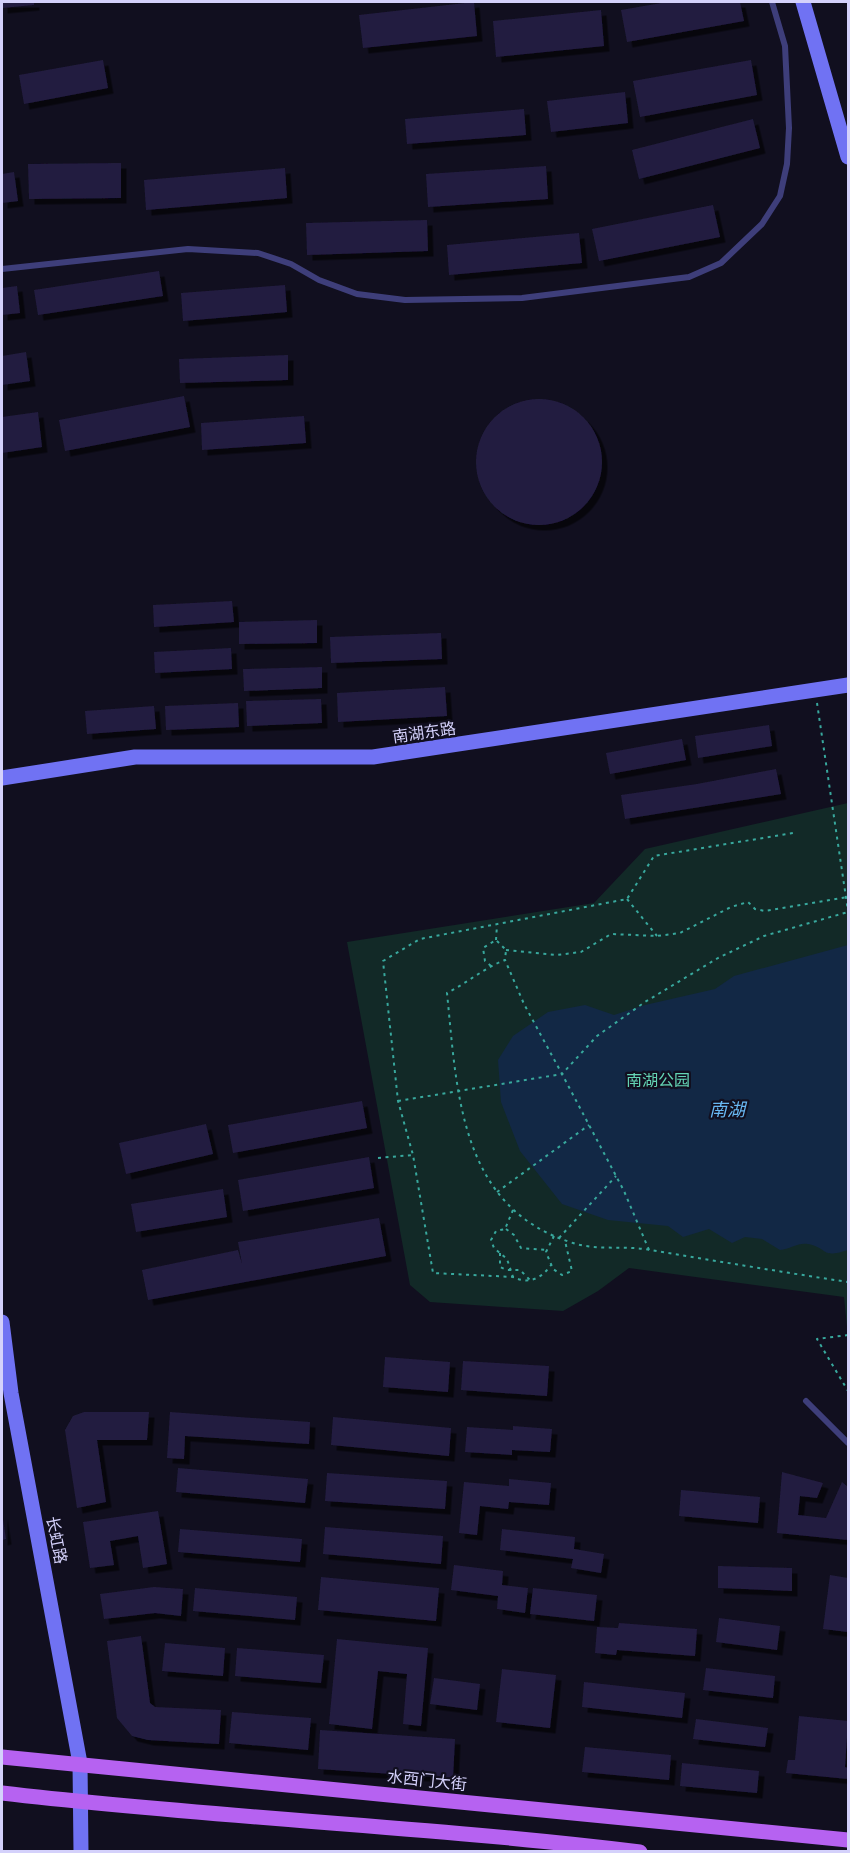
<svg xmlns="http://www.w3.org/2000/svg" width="850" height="1853" viewBox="0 0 850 1853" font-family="Commissioner,'Noto Sans SC',sans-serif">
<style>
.green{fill:#122927}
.water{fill:#122845}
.building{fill:#221c3f;filter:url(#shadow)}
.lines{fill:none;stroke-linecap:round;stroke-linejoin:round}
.path{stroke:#38a89d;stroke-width:2;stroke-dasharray:3 4.5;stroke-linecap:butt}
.lane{stroke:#3e3e7a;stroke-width:6}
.secondary{stroke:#7072f3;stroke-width:15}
.primary{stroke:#b662f1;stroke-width:15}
.labels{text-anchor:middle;stroke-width:4.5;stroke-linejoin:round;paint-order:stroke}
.street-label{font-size:16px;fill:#d4d1fb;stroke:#110f1f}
.park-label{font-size:16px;fill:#64d4b4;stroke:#110f1f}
.water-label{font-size:18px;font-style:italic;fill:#68b7f2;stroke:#110f1f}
</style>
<defs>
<filter id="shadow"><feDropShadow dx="5.5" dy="5.5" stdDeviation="0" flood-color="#0009"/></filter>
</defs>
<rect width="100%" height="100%" fill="#110f1f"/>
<path class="green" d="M848,803V1337L844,1297L629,1268L598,1291L563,1311L430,1302L410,1285L347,942L594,903L645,849Z"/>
<path class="water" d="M848,945V1250C820,1259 829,1248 808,1244C799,1242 790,1249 780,1250L762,1239L745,1237L732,1243L709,1229L683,1237L668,1226L608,1220L562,1204L520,1151L501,1102L498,1060L513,1036L548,1012L585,1005L614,1015L645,1005L715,989L734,976Z"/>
<g class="building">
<path d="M2,2H34V5L2,8Z"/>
<path d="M474,2L477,36L363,48L359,15Z"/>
<path d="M667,2H740L744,21L627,42L621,10Z"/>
<path d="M601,10L604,46L496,57L493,21Z"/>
<path d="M103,60L108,88L24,104L19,75Z"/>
<path d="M751,60L757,95L640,117L633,81Z"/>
<path d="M625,92L628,123L551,132L547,101Z"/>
<path d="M524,109L526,135L407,144L405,119Z"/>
<path d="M753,119L760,148L639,179L632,150Z"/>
<path d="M121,163V198L29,199L28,164Z"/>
<path d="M546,166L548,199L428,207L426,174Z"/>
<path d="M285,168L287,198L146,210L144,180Z"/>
<path d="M14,172L18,201L2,203V174Z"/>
<path d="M713,205L720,237L599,261L592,229Z"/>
<path d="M427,220L428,251L307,255L306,223Z"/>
<path d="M579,233L582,263L449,275L447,245Z"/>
<path d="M159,271L163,296L38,315L34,290Z"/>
<path d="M285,285L287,312L183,321L181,293Z"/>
<path d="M17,286L20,313L2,315V288Z"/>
<path d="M26,352L30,381L2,385V356Z"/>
<path d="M288,355V380L180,383L179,359Z"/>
<path d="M184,396L190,427L65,451L59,420Z"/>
<circle cx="539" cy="462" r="63"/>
<path d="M38,412L42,447L2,453V417Z"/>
<path d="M304,416L306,443L202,450L201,423Z"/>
<path d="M232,601L234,622L154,627L153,605Z"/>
<path d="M317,620V643L239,644V622Z"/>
<path d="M441,633L442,659L331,663L330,637Z"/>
<path d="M231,648L232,669L155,673L154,652Z"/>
<path d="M322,667V688L244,691L243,669Z"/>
<path d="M445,687L447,716L338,722L337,693Z"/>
<path d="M321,699L322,723L247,726L246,701Z"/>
<path d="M238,703L239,727L166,730L165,706Z"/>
<path d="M154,706L156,729L87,734L85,711Z"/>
<path d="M769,725L772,746L698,758L695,736Z"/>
<path d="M682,739L686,760L610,774L606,753Z"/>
<path d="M776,769L781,794L625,819L621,795L697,784Z"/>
<path d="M362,1101L367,1128L233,1153L228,1125Z"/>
<path d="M206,1124L213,1154L126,1174L119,1143Z"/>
<path d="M369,1157L374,1188L243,1211L238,1180Z"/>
<path d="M223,1189L227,1217L136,1232L131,1204Z"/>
<path d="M379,1218L386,1256L148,1300L142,1270L238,1250L242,1264L238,1242Z"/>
<path d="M385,1357L450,1362L448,1392L383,1387Z"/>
<path d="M463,1361L549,1366L547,1396L461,1390Z"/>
<path d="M84,1412H149L147,1440H97L106,1502L77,1508L65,1430L73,1416Z"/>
<path d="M170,1412L310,1422L309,1444L185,1436L184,1459L167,1458Z"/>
<path d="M333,1417L451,1428L449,1456L331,1445Z"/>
<path d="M513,1426L552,1429L550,1452L512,1450V1455L465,1452L467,1427L513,1430Z"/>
<path d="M178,1468L308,1479L305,1503L176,1492Z"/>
<path d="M782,1472L823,1483L817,1498L800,1496L798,1515L826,1518L842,1482L848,1487V1540L777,1533Z"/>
<path d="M327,1473L447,1481L445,1509L325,1501Z"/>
<path d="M509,1479L551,1483L549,1505L509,1502L508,1509L480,1506L477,1535L459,1533L464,1482L509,1486Z"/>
<path d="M681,1490L760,1497L758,1523L679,1516Z"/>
<path d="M158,1511L167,1564L143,1568L138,1536L110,1541L114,1565L90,1568L83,1522Z"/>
<path d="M2,1513L6,1539L2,1540Z"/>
<path d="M325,1527L443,1536L441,1564L323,1554Z"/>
<path d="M180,1529L302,1539L300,1562L178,1552Z"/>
<path d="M502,1529L575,1537L574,1549L604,1554L601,1573L571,1568L573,1559L500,1550Z"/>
<path d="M454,1565L503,1571L502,1585L528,1588L525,1613L497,1609L498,1596L451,1590Z"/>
<path d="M718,1566L792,1568V1591L718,1588Z"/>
<path d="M830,1575L848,1578V1632L823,1629Z"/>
<path d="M321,1577L439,1588L436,1621L318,1610Z"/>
<path d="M154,1587L183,1589L181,1616L155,1613L104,1619L100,1594Z"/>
<path d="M195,1588L297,1597L295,1620L193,1611Z"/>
<path d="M533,1588L597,1595L594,1621L530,1614Z"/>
<path d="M719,1618L780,1626L777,1650L716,1642Z"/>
<path d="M619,1623L697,1629L695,1656L617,1650L616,1655L595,1653L597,1627L618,1628Z"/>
<path d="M141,1636L150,1703L155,1707L221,1710L219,1744L148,1740L132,1736L117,1718L107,1641Z"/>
<path d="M337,1639L428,1648L421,1726L403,1724L407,1674L378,1671L372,1729L329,1724Z"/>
<path d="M165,1643L225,1648L223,1676L162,1671Z"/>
<path d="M237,1648L324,1655L321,1683L235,1676Z"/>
<path d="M706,1668L775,1676L773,1698L703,1690Z"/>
<path d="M502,1669L556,1675L550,1728L496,1722Z"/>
<path d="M434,1678L480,1684L477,1710L430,1704Z"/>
<path d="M584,1682L685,1693L682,1718L582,1707Z"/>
<path d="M232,1712L311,1718L308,1750L229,1743Z"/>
<path d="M799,1716L848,1721L845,1767L848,1768V1779L786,1773L788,1760H795Z"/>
<path d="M696,1719L768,1728L765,1747L693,1739Z"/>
<path d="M320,1730L455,1739L453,1778L318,1769Z"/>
<path d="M585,1747L671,1755L669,1780L582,1772Z"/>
<path d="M682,1763L759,1771L757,1793L680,1786Z"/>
</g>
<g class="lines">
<g class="path">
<path d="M817,703L848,911"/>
<path d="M627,899L657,936"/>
<path d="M496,940L497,925"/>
<path d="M506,950L557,955L581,952L611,934L657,936L680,933L731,907L748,902L755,909L765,911L848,897"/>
<path d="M491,966L485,961L483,948L496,940L506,950L505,960"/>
<path d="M398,1101L562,1074L524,1004L505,960C484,968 467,983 447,993C457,1091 459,1208 573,1243C597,1251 625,1245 650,1250C716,1261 782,1272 848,1282"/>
<path d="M378,1158L413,1155"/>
<path d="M497,1192L589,1125"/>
<path d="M513,1210L505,1229L496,1231L491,1240L494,1248L507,1259L513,1277C529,1285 542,1278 551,1265"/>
<path d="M506,1229L514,1235L521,1248L546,1250"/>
<path d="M554,1236L546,1252L553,1269L562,1275L572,1271L565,1241"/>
<path d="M559,1238L616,1176"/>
<path d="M649,1250L624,1191L562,1074L597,1036L645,1002L718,958L764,936L848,912"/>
<path d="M500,1253V1267L507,1270H520L530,1280"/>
<path d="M514,1277L433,1273L413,1155L398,1101L383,961L420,939L627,899L654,856L793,833"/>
<path d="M848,1335L817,1339L848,1391"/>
</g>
<g class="lane">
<path d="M2,269L188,249L258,253L291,264L319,280L357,294L405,300L522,298L689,277L721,263L762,224L780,196L787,164L789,128L785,46L772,2"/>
<path d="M806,1401L848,1443"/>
</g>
<g class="secondary">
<path d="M803,2L848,157"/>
<path d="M2,778L135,757H373L848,685"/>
<path d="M2,1322L11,1393L80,1763L81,1852"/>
</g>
<g class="primary">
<path d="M2,1757L848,1840"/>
<path d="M2,1793C214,1818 428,1826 640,1852"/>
</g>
</g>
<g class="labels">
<g class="street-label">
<text transform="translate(424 732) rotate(-8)" y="6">南湖东路</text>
<text transform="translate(57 1540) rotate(79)" y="6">长虹路</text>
<text transform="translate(427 1780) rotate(6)" y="6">水西门大街</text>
</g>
<g class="park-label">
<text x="658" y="1086">南湖公园</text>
</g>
<g class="water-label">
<text x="727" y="1116">南湖</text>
</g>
</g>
<rect width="850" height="1853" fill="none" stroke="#d4d1fb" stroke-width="6"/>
</svg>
